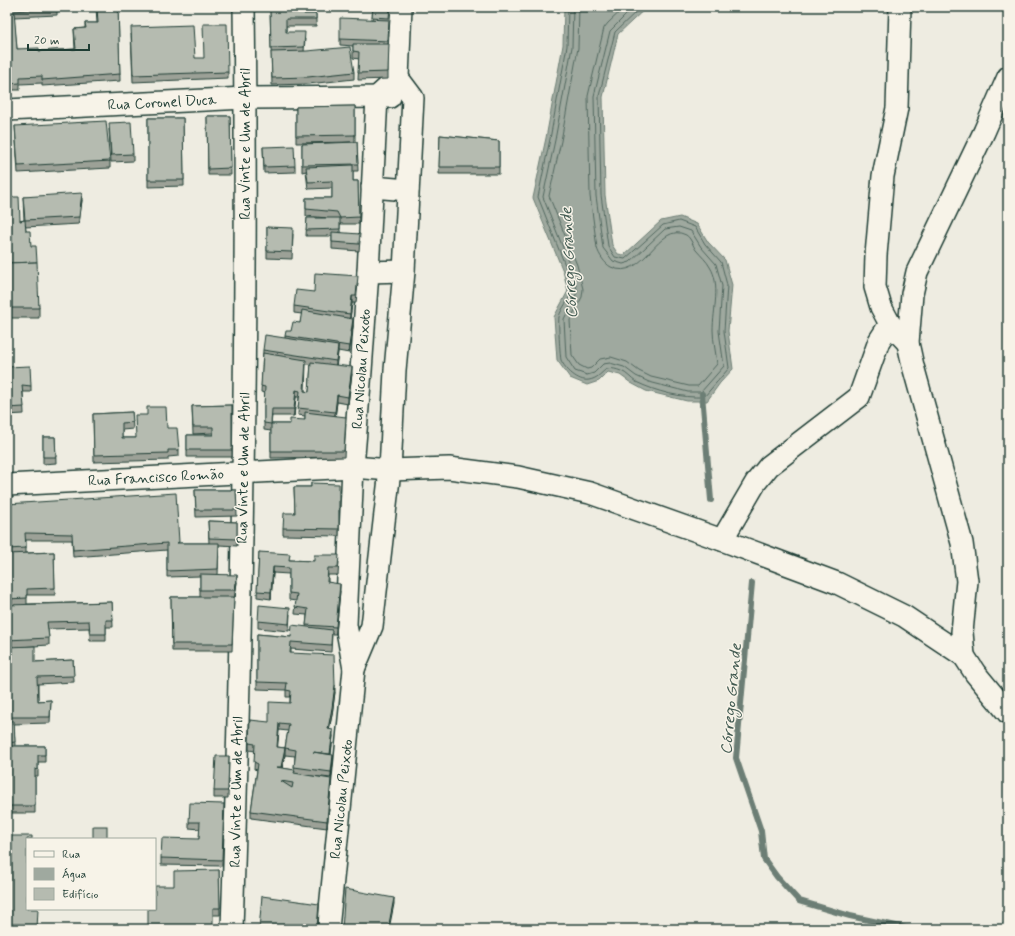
<svg xmlns="http://www.w3.org/2000/svg" width="1015" height="936" viewBox="0 0 1015 936" font-family="Mynerve,sans-serif">
<style>
.water{fill:#9fa99f;stroke:#6c7e74}
.lines{fill:none;stroke-linecap:round;stroke-linejoin:round}
.shore{stroke:#52685f;stroke-width:1}
.stream{stroke:#6c7e74;stroke-width:6}
.street-casing{stroke:#1f3d34;stroke-width:24}
.street{stroke:#f7f3e8;stroke-width:21}
.wall{fill:#9ca197;stroke:#1f3d34;fill-rule:evenodd}
.shaded-wall{fill:#7f837b;stroke:#1f3d34}
.building{fill:#b5bbb0;stroke:#1f3d34;fill-rule:evenodd}
.labels{text-anchor:middle;stroke-width:3;stroke-linejoin:round;paint-order:stroke}
.street-label{font-size:15px;fill:#1f3d34;stroke:#f7f3e8}
.water-label{font-size:16px;font-style:italic;fill:#3f584f;stroke:#f7f3e8}
</style>
<rect width="100%" height="100%" fill="#eeece1"/>
<filter id="ink" filterUnits="userSpaceOnUse"><feTurbulence type="fractalNoise" baseFrequency=".025" numOctaves="2"/><feDisplacementMap in="SourceGraphic" scale="8" xChannelSelector="R" yChannelSelector="G"/><feConvolveMatrix kernelMatrix="1 2 1 2 8 2 1 2 1" color-interpolation-filters="sRGB"/></filter>
<g filter="url(#ink)">
<path class="water" d="M564,7H647L618,34L603,97L605,195L612,245L618,254L624,255L661,221L680,217L697,224L708,242L725,260L732,285L728,331L733,369L720,383L707,401H687L646,391L631,383L620,375L608,372L599,381L587,385L570,378L557,360L554,317L568,291L563,271L533,198L546,138L563,45Z"/>
<g class="lines">
<g class="shore">
<path d="M568,7L567,46L550,139L538,197L567,270L572,290C570,300 561,308 559,317C558,321 560,356 561,360C565,369 578,382 589,380C605,377 601,363 621,371C627,373 631,379 636,382C657,392 681,398 704,397L729,368L724,331L727,285L721,262L705,244L695,227L679,221L663,225L625,259L615,257L608,246L601,195L599,96L615,32L641,7"/>
<path d="M573,7L572,47L555,140L543,197L571,268L577,289L576,295L564,319L566,357L575,371L587,375L594,373L603,364L610,363L624,367L636,376L649,382L688,392H701L724,366L719,331L722,286L716,264L701,247L691,231L679,227L665,229L630,262L623,264L613,261L603,248L596,196L594,96L610,31L634,7"/>
<path d="M579,7L578,48L561,141L549,196L577,265L583,289L582,297L570,320L572,355L579,365L587,369L591,368L600,359L611,357L627,362L639,371L651,377L689,386H698L717,364C716,353 713,341 713,330C713,311 721,284 710,267C707,261 701,256 696,250C693,246 691,238 686,235C658,220 644,283 611,267C605,264 599,255 597,248L590,196L588,96L604,28L608,23L625,7"/>
</g>
<g class="stream">
<path d="M702,394L711,500"/>
<path d="M752,583L736,758L761,831L764,859L777,877L799,901L850,916L910,929"/>
</g>
<defs>
<g id="street">
<path d="M900,7L897,108L883,176L876,255L875,287L881,307L890,324L908,343"/>
<path d="M7,110L245,98L390,97"/>
<path d="M372,187L408,190"/>
<path d="M368,272L404,271"/>
<path d="M7,485L353,467L390,470L449,468L518,477L590,493L722,540L837,583L904,616L964,656L975,673L1008,713"/>
<path d="M722,540L756,482L769,466L859,397L879,341L890,324"/>
<path d="M964,656L962,632L967,581L962,543L913,366L908,343L912,294L917,272L984,132L1008,77"/>
<path d="M354,669L372,626L390,470L395,370L404,271L413,98L398,78L401,7"/>
<path d="M232,929C242,622 248,314 244,7"/>
<path d="M328,929L354,669L346,625L347,600L353,467L361,371L368,272L377,97L398,78"/>
</g>
</defs>
<use href="#street" class="street-casing"/>
<use href="#street" class="street"/>
</g>
<g class="wall">
<path d="M7,7H57V15L14,17L17,49L39,51L75,49L74,29L85,28V23H97L96,7H118L120,81L42,86V83L20,84V90H7Z"/>
<path d="M270,7L304,14H316V26H286V32L305,39L304,51L354,72V79L308,84L272,85Z"/>
<path d="M373,7H391L388,44V79L358,80L359,59L353,58V46L340,45V39L372,19Z"/>
<path d="M131,34L195,58L228,72V78L133,82Z"/>
<path d="M355,106V142L296,143V107Z"/>
<path d="M207,116H230L231,175H208Z"/>
<path d="M148,118H183L184,186L148,187Z"/>
<path d="M15,126L110,161V168L18,173Z"/>
<path d="M109,129L133,154V161L111,162Z"/>
<path d="M440,135L499,141V174H439Z"/>
<path d="M357,142L358,171H353V181H358L359,224H340V232L360,241L359,251L332,249V236H306L307,218H327L306,216V198H332V188L308,189L306,171L302,172V144Z"/>
<path d="M263,147L295,166V172L264,173Z"/>
<path d="M7,197L20,221L24,220L23,197L82,200L79,224L25,227L26,231L31,246L39,308V318H7Z"/>
<path d="M267,227L293,234L292,259L267,258Z"/>
<path d="M358,283L356,303H352L350,318L353,326L349,353L338,351L336,365L352,374L348,404L337,402L335,416L346,424L344,457L271,458V431L264,430V406L265,393L261,392L263,350L285,338V336L291,331L300,323L302,314L294,313V306L314,292ZM306,364H311L309,392L305,391ZM296,397H299L298,415L305,416V420L290,424H271L272,416H294Z"/>
<path d="M7,367L31,386V392H23L24,414L7,415Z"/>
<path d="M232,405V457H187V435H213V433L193,434L192,406Z"/>
<path d="M132,412L133,429L122,430V438H136L167,428L179,450V456L168,457V460L94,462L93,414Z"/>
<path d="M43,437H55L56,463L43,464Z"/>
<path d="M311,483L339,529V536L283,535V528L295,513L294,487H311Z"/>
<path d="M195,490H236L237,516L196,517Z"/>
<path d="M7,504L179,543H209L208,521L237,522V546L219,545L218,575L237,582L235,597H234L232,651H172L171,597H200V576L167,577V550L73,557L72,540H26V553L54,552L55,595H27V604L112,602L113,627H106V641H90L89,628L48,629L49,638V645L19,647L35,662L73,660L74,682L38,684V701L51,700L50,723L14,724L15,746H45V762H38V776H35V813H7Z"/>
<path d="M259,552L290,560L339,562L338,575H328V582L340,591L336,634H332L331,652L291,649V653L335,692L332,715L329,729L333,736L331,755L333,762L331,778L302,775L331,786L327,828L251,818V811L257,770L254,769L255,751L249,750V743L269,722L290,703V697H286V690L257,689V634L291,637L306,627L307,615L295,614L296,601L289,600V574L273,573L271,599L257,597ZM279,730L288,731L285,748L277,747ZM285,755L295,756L294,770L282,768Z"/>
<path d="M290,614L289,631L258,628V621Z"/>
<path d="M229,756L228,798H214V791Z"/>
<path d="M224,804L222,866L161,865V858L199,839L200,829L189,828V822Z"/>
<path d="M219,870L220,915H213L174,886Z"/>
</g>
<g class="shaded-wall">
<path d="M82,193V200L79,224V217Z"/>
<path d="M352,296V303L350,320V314Z"/>
<path d="M353,319V326L349,353V346Z"/>
<path d="M338,346V353L336,368V361Z"/>
<path d="M352,367V374L348,404V397Z"/>
<path d="M296,390V397L294,416V409Z"/>
<path d="M337,395V402L335,419V412Z"/>
<path d="M273,567V573L271,599V592Z"/>
<path d="M237,575V582L235,597V590Z"/>
<path d="M340,584V591L336,634V627Z"/>
<path d="M335,685V692L332,715L328,736V729Z"/>
<path d="M279,723V730L277,754V747Z"/>
<path d="M333,730V736L330,760V754Z"/>
<path d="M285,748V755L281,773V767Z"/>
<path d="M333,755V762L331,778V772Z"/>
<path d="M331,779V786L327,828V821Z"/>
<path d="M394,898V904L389,929H388Z"/>
<path d="M319,904V911L318,929H317Z"/>
</g>
<g class="building">
<path d="M7,7H57V8L14,11L17,49L39,48V51L76,49L74,29L86,28L85,23H98L97,7H118L120,74L42,80V76L20,77V83L7,84Z"/>
<path d="M270,7H304V14H316V19H286V32H305L304,47L271,48Z"/>
<path d="M373,7H390L389,18L372,17Z"/>
<path d="M340,18L389,20L388,41L340,39Z"/>
<path d="M203,24H227L228,72L133,75L131,27L193,25L195,58H204Z"/>
<path d="M353,44H389L388,72L358,73L359,52L353,51Z"/>
<path d="M350,47L354,72L308,77L272,78L271,52L307,51Z"/>
<path d="M355,106V135L296,136V107Z"/>
<path d="M207,116H230L231,168L208,169Z"/>
<path d="M148,118H183L184,180H148Z"/>
<path d="M106,121L110,161L18,166L15,126Z"/>
<path d="M131,122L133,154L111,155L109,123Z"/>
<path d="M440,135L499,141V167H439Z"/>
<path d="M357,142L358,164L302,165V144Z"/>
<path d="M294,146L295,166L264,167L263,147Z"/>
<path d="M353,165V181H358L359,217L340,218L337,212L306,209V198H332V181L308,182L306,167Z"/>
<path d="M82,193L79,217L25,220L23,197Z"/>
<path d="M7,197H19L20,221L25,220L26,231H30L31,246H36L37,262L7,263Z"/>
<path d="M307,218H340V229L306,230Z"/>
<path d="M267,227L293,228L292,252L267,251Z"/>
<path d="M332,232L360,234L359,244L332,242Z"/>
<path d="M37,262L39,308H7V263Z"/>
<path d="M315,273L358,276L356,296H352L350,314L294,306L296,290L314,292Z"/>
<path d="M302,310L353,319L349,346L285,336L286,331H291L293,322L300,323Z"/>
<path d="M265,335L338,346L336,361L263,350Z"/>
<path d="M263,353L306,360L304,391L309,392L311,362L352,367L348,397L337,395L335,412L298,408L300,391L296,390L294,409H272L271,424L264,423V406L265,387L261,386Z"/>
<path d="M30,366L31,386L22,385L24,407L7,408V367Z"/>
<path d="M232,405V450H187V435H213V427H193L192,406Z"/>
<path d="M147,407H166L167,428H177L179,450H168V453L94,455L93,414L132,412L133,422L122,423V438H136L135,415H147Z"/>
<path d="M305,412L346,417L344,451H271V424H290V419L305,420Z"/>
<path d="M43,437H55L56,457H43Z"/>
<path d="M311,483L339,484V529L283,528L284,513H295L294,487H311Z"/>
<path d="M195,490H236L237,510H196Z"/>
<path d="M176,493L179,542L177,543H219L218,569L167,571V543L73,550L72,534L25,533L26,548L7,549V504Z"/>
<path d="M208,521L237,522V539L209,538Z"/>
<path d="M54,552L55,588L27,589V598L7,599V554Z"/>
<path d="M259,552L290,554L289,560L314,561V555H339L338,568H328L327,582L340,584L336,627L306,625L308,609L295,607L297,594L289,593V568L273,567L271,592L257,591Z"/>
<path d="M200,574L237,575L235,590H200Z"/>
<path d="M171,597H234L232,644H172Z"/>
<path d="M112,602L113,620H106V634H90L89,621L47,622L49,638L7,640V605Z"/>
<path d="M259,605L290,608L289,624L258,621Z"/>
<path d="M292,625L332,630L331,645L291,642L290,653L334,655L335,685L332,708L328,729L333,730L330,754L313,752L333,755L331,772L294,767L296,750L285,748L281,767H276L295,770L294,773L331,779L327,821L251,811L258,764L254,762L255,744L249,743L250,720L269,722V702L290,703L291,691L286,690L287,683L257,682V634L291,637ZM279,723L289,724L285,748L277,747ZM281,781L293,783L292,788Z"/>
<path d="M35,646V662L73,660L74,676L37,677L38,701L51,700L50,717H7V647Z"/>
<path d="M7,721H14L15,742L7,743Z"/>
<path d="M7,746H45V755H38V770L35,769V806H7Z"/>
<path d="M216,756H229L228,791H214Z"/>
<path d="M190,803L224,804L222,860L161,858L162,838L199,839L200,822H189Z"/>
<rect x="93" y="826" width="14" height="13"/>
<path d="M7,836H32V839H27V909H38L37,929H7Z"/>
<path d="M219,870L220,908H213V929H148V909H155V886H174V871Z"/>
<path d="M345,889L394,898L388,929H342Z"/>
<path d="M262,896L319,904L317,929H259Z"/>
</g>
</g>
<g class="labels">
<g class="street-label">
<text transform="translate(162 102) rotate(-3)" y="5">Rua Coronel Duca</text>
<text transform="translate(245 144) rotate(-90)" y="5">Rua Vinte e Um de Abril</text>
<text transform="translate(361 369) rotate(-86)" y="5">Rua Nicolau Peixoto</text>
<text transform="translate(243 468) rotate(-89)" y="5">Rua Vinte e Um de Abril</text>
<text transform="translate(156 477) rotate(-3)" y="5">Rua Francisco Romão</text>
<text transform="translate(236 792) rotate(-89)" y="5">Rua Vinte e Um de Abril</text>
<text transform="translate(341 799) rotate(-84)" y="5">Rua Nicolau Peixoto</text>
</g>
<g class="water-label">
<text transform="translate(568 263) rotate(-93)" y="6">Córrego Grande</text>
<text transform="translate(730 699) rotate(-85)" y="6">Córrego Grande</text>
</g>
</g>
<rect width="1015" height="936" fill="none" stroke="#f7f3e8" stroke-width="24"/>
<rect x="12" y="12" width="991" height="912" fill="none" stroke="#1f3d34" stroke-width="1.5" filter="url(#ink)"/>
<rect x="26" y="838" width="130" height="72" fill="#f7f3e8" stroke="#a1aaa0"/>
<rect x="34" y="851" width="20" height="6" fill="#f7f3e8" stroke="#a1aaa0"/>
<text x="62" y="858" font-size="12" fill="#1f3d34">Rua</text>
<rect x="34" y="868" width="20" height="12" fill="#9fa99f" stroke="#a1aaa0"/>
<text x="62" y="878" font-size="12" fill="#1f3d34">Água</text>
<rect x="34" y="888" width="20" height="12" fill="#b5bbb0" stroke="#a1aaa0"/>
<text x="62" y="898" font-size="12" fill="#1f3d34">Edifício</text>
<path d="M28 44v6h61v-6" fill="none" stroke="#1f3d34" stroke-width="2"/>
<text x="34" y="44" font-size="12" fill="#1f3d34" stroke="#f7f3e8" stroke-width="3" paint-order="stroke">20 m</text>
</svg>
